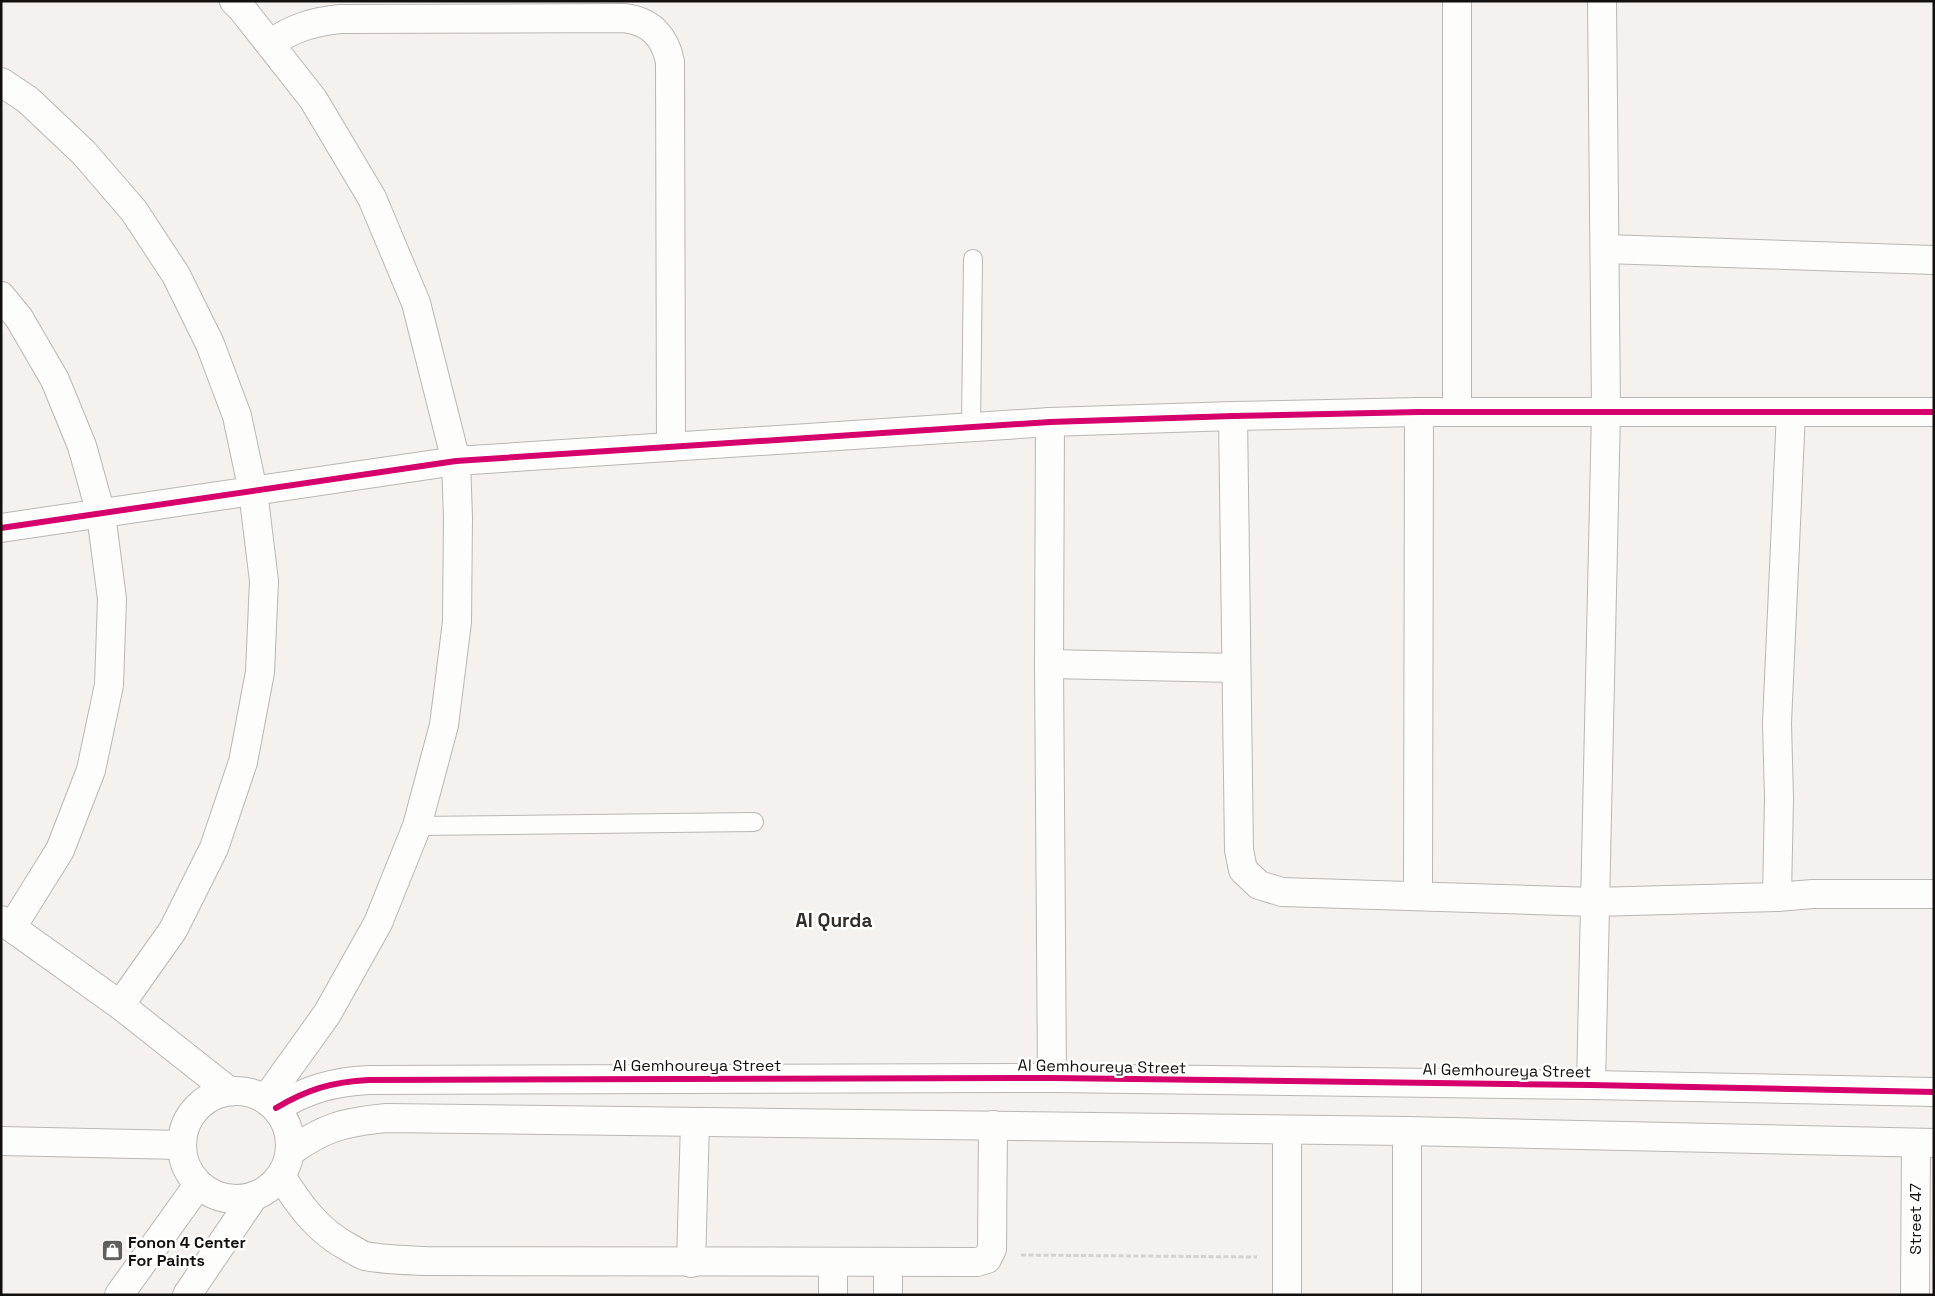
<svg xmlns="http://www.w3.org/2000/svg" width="1935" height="1296" viewBox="0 0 1935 1296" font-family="'Space Grotesk',sans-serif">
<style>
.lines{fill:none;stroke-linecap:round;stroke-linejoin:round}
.service-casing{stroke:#b9b7b5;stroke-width:20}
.minor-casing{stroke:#b9b7b5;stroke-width:30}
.tertiary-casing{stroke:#b9b7b5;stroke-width:30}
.path{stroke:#d3d2d1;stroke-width:3;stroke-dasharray:5 2.5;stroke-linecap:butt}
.service{stroke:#fdfdfc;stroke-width:18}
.minor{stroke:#fdfdfc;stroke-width:28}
.tertiary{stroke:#fdfdfc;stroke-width:28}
.cycleway-casing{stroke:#fff;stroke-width:9}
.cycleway{stroke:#d6006c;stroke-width:6}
.labels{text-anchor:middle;stroke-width:5;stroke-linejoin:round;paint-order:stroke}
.street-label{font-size:16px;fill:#12100e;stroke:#fff}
.poi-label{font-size:16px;font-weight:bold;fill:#12100e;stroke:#fff;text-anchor:start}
.quarter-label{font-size:19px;font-weight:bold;fill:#322d29;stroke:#fff}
</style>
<rect width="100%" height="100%" fill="#f4f1ee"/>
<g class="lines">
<defs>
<g id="service">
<path d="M971,427L973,259"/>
<path d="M417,826L754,822"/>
</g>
<g id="minor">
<path d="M234,1L242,9L313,99L372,198L416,303L456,461L458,517L457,622L444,725L417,826L378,923L327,1014L266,1099"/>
<path d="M1457,1V412"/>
<path d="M270,44C292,28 313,22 340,19L624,18C650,21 665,36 670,62L671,447"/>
<path d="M1,82L28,100L84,153L134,211L176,275L210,344L237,416L253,491L264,581L260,672L243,762L214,848L173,930L120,1005"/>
<path d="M1605,249L1934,260"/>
<path d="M1,296L19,318L55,380L82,446L101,514L112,599L109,685L91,770L60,850L12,927"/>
<path d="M1791,412L1777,723L1779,798L1777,897L1813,894H1934"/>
<path d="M1233,416L1239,850L1243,870L1259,885L1282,892L1594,902L1777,897"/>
<path d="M1050,422L1049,664L1052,1078"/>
<path d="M1,528L456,461L1050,422L1233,416L1419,412H1934"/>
<path d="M1049,664L1236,668"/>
<path d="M1418,896L1419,412"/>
<path d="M1,920L120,1005L229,1091"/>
<path d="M1591,1085L1606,412L1602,1"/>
<path d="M1287,1130V1295"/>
<path d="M1407,1131V1295"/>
<path d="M1,1141L181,1145"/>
<path d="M281,1176C299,1205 318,1231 348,1247C354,1250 359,1254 365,1256C385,1260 406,1260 426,1261L977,1262L987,1259L992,1249L993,1125"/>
<path d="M691,1263L695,1122"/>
<path d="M833,1295V1263"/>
<path d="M888,1295V1263"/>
<path d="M1915,1295L1916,1143"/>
</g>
<g id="tertiary">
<circle cx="236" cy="1145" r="54"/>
<path d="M276,1108C308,1089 332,1082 369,1080L1052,1078L1591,1085L1934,1092"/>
<path d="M290,1152C324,1127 345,1122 386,1118L1407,1131L1934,1143"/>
<path d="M119,1295L198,1185"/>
<path d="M187,1295L254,1196"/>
</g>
</defs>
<use href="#service" class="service-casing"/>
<use href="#minor" class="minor-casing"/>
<use href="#tertiary" class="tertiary-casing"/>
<path class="path" d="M1021,1255L1257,1257"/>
<use href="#service" class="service"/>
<use href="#minor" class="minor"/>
<use href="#tertiary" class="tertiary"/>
<defs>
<g id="cycleway">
<path d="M1,528L456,461L1050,422L1233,416L1419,412H1934"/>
<path d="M276,1108C308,1089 332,1082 369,1080L1052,1078L1591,1085L1934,1092"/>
</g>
</defs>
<use href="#cycleway" class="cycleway-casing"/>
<use href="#cycleway" class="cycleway"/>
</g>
<defs>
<symbol id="shop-square" viewBox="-11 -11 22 22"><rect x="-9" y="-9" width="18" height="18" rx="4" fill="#615f5c" stroke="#fff"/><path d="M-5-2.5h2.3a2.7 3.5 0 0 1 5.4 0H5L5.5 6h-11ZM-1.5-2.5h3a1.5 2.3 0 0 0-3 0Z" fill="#fff"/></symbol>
</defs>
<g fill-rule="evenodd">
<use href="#shop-square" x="100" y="1238" width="25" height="25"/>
</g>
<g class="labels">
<g class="street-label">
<text x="697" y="1071">Al Gemhoureya Street</text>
<text transform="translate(1102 1066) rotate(1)" y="6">Al Gemhoureya Street</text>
<text transform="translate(1507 1070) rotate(1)" y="6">Al Gemhoureya Street</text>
<text transform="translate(1915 1219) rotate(-90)" y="6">Street 47</text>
</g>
<g class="poi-label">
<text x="128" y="1248">Fonon 4 Center<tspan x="128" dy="18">For Paints</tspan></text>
</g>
<g class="quarter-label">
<text x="834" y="927">Al Qurda</text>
</g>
</g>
<rect width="1935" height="1296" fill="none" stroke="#12100e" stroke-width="5"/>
</svg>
